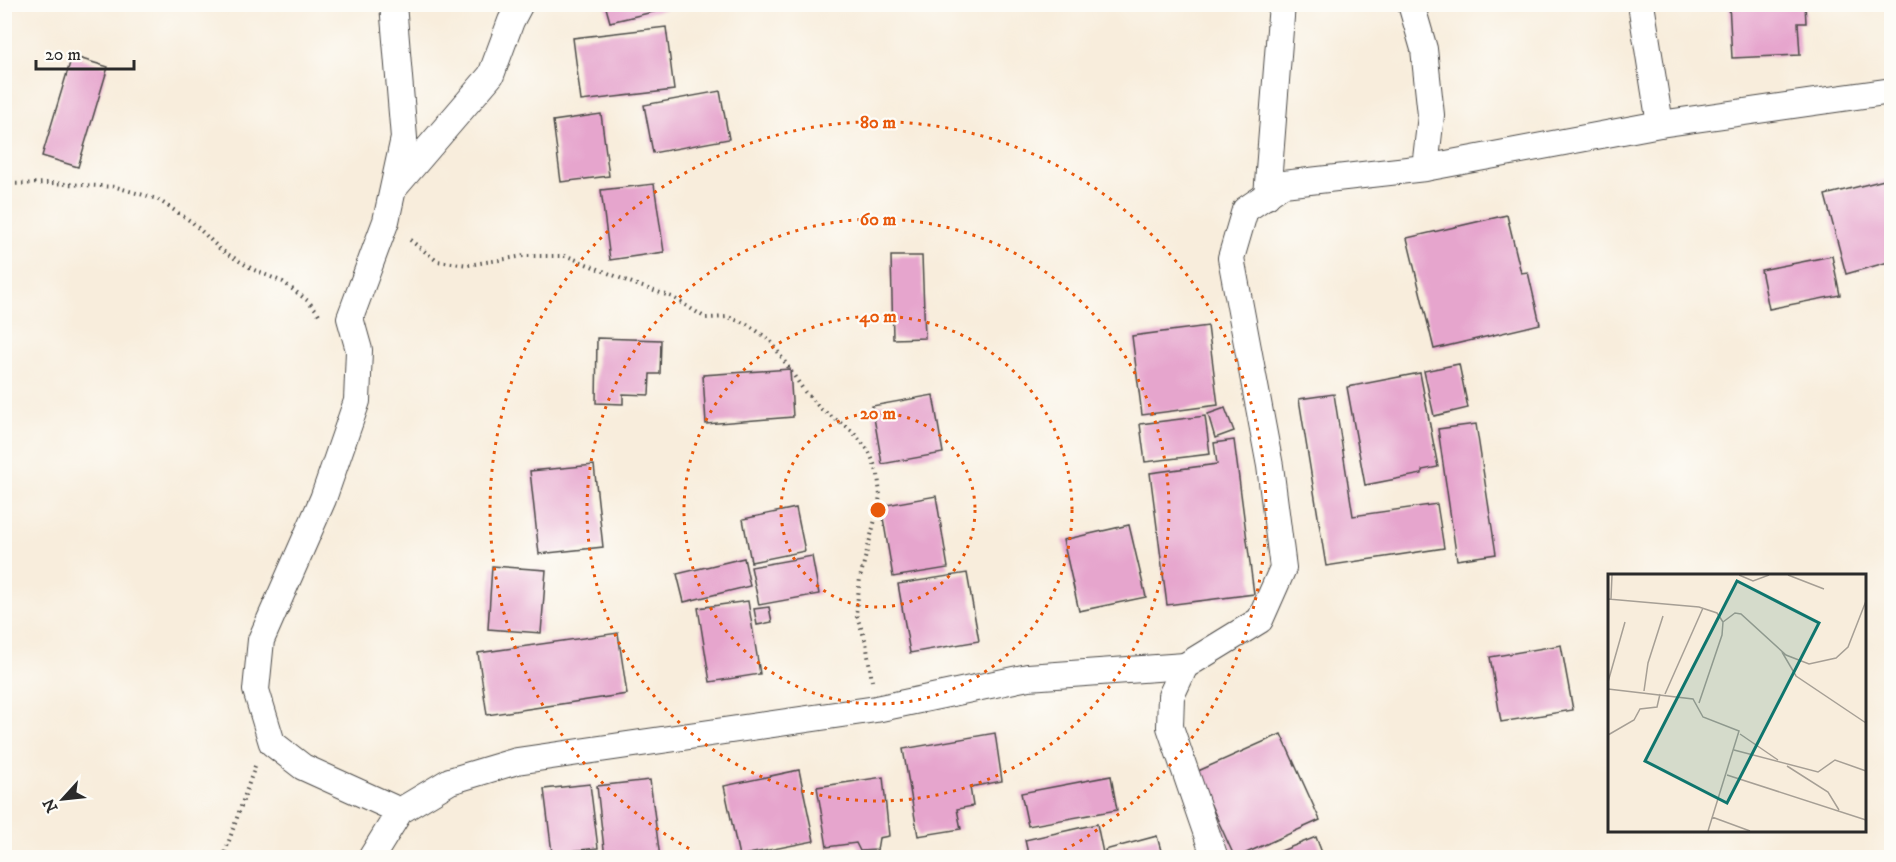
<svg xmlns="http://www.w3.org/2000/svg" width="1896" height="862" viewBox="0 0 1896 862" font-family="'IM FELL DW Pica',serif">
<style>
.building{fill:#e6a5cd}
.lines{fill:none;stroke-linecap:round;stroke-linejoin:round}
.minor-casing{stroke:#4a4846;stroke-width:28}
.path{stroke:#4a4846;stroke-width:4;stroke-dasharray:1.5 4.5;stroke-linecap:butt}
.minor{stroke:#fff;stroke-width:26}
.ring{fill:none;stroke:#e8590c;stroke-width:3;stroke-dasharray:3 6}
.inset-road{fill:none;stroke:#a69f95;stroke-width:1.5}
.view{fill:#0f766e;fill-opacity:0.15;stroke:#0f766e;stroke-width:3}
.inset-edge{fill:none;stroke:#2b2b2b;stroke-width:3}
.centre{fill:#e8590c;stroke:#fdfcf7;stroke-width:3}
.ring-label{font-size:18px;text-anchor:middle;font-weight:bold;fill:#e8590c;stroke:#fdfcf7;stroke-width:4.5;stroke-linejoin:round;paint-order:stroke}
</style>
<rect width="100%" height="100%" fill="#fdfcf7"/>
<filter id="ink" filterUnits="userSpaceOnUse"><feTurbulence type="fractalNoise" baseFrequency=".0167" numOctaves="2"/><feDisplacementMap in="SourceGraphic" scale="12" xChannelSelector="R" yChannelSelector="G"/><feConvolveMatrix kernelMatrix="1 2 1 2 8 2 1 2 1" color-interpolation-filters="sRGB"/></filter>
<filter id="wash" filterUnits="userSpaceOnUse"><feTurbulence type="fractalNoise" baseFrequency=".008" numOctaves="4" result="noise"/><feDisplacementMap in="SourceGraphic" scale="24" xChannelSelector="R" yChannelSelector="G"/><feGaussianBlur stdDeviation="1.35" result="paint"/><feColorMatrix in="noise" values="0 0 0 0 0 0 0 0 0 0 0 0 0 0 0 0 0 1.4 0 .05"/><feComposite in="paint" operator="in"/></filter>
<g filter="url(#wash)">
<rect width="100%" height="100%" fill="#f8eddc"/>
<g id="blocks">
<g class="building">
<path d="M605,4H683V5L610,22Z"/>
<path d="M1729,4H1805L1806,23H1798L1800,55L1732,58Z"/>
<path d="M666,27L674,90L581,101L573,38Z"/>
<path d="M72,56L108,67L78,167L42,156Z"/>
<path d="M720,91L729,139L653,153L644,105Z"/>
<path d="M601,114L609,176L561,182L553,121Z"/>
<path d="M1892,178V261L1846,274L1825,195Z"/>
<path d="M654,184L664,252L610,260L601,190Z"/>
<path d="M1507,215L1521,273L1528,272L1540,324L1434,349L1407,238Z"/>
<path d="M891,256H922L925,338L893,339Z"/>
<path d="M1832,256L1840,295L1769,309L1761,270Z"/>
<path d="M1208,326L1218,405L1142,415L1132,336Z"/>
<path d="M597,338L661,340L660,374H650L649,395L623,394V404L596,403Z"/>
<path d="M1459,364L1468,408L1434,416L1424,371Z"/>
<path d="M790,369L793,417L706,424L703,375Z"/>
<path d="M1420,373L1438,467L1422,470V474L1365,485L1347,387Z"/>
<path d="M1334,394L1353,516L1437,504L1444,548L1326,566L1299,399Z"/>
<path d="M933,395L943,453L882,464L872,406Z"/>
<path d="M1225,408L1234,431L1215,438L1208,414Z"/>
<path d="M1205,416L1210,454L1145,462L1140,424Z"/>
<path d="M1476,424L1496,554L1457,560L1438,429Z"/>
<path d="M1234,440L1254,594L1167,605L1150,473L1217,464L1214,443Z"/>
<path d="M594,465L603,547L539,554L530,471Z"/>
<path d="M936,496L948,568L893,577L881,506Z"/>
<path d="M796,508L805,551L751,562L743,519Z"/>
<path d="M1129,525L1146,597L1079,611L1063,540Z"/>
<path d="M812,556L819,594L759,605L751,567Z"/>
<path d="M744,558L750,586L684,602L677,574Z"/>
<path d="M492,566L546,570L541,633L488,629Z"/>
<path d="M967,573L979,641L910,653L898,584Z"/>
<path d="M748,601L760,674L710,682L698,608Z"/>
<path d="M769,607L772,622L757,625L754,609Z"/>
<path d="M618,633L627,694L487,715L478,653Z"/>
<path d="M1561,645L1573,710L1501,722L1490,657Z"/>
<path d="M995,733L1002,781L970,787L973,806L957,809L961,829L918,836L903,749Z"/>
<path d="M1281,734L1320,820L1235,858L1196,772Z"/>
<path d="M799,770L814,841L739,856L724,786Z"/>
<path d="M1111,776L1117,810L1028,826L1021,793Z"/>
<path d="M883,777L889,836L879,838L877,850L860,851L856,843L827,847L817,787Z"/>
<path d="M650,780L660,858H605L597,786Z"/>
<path d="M590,784L598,848L552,853L544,789Z"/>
<path d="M1097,824L1104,858H1029L1025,840Z"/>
<path d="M1157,836L1163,858H1107L1105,850Z"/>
<path d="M1316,837L1324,858H1266V857Z"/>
<path d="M600,851L601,858H571V856Z"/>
</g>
</g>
</g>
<g filter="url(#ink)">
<use href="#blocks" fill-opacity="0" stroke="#4a4846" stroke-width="1.5"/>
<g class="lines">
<defs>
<g id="minor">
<path d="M393,4L404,138L386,221L350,318L359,350L357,401L323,499L261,640L256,690L272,743L303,767L400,811"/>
<path d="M1411,4L1424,49L1431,115L1425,168"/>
<path d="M1641,4L1660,124"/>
<path d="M395,187L491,75L511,21L520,4"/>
<path d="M1267,196L1282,4"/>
<path d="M371,858L400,811L450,781L517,761L876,709L1028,677L1185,666"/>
<path d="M1215,858L1170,727L1171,696L1185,666L1260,620L1283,568L1270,466L1231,258L1245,210L1283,184L1425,168L1660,124L1892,91"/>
</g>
</defs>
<use href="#minor" class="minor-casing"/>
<g class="path">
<path d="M4,184L50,183L116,187L157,199L192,222L221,250L254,270L283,282L308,301L317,311L321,318"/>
<path d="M410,240L437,261L468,265L524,256H567L637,285L672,297L706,318L728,317L747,324L770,340L805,392L821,409L852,431L869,451L878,474L880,496L876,516L860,578L856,614L866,642L872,681"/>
<path d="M223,858L255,766"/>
</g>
<use href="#minor" class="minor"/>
</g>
</g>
<g class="ring">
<circle cx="878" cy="510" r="97"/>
<circle cx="878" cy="510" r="194"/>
<circle cx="878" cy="510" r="291"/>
<path d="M705 857A388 388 0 1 1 1051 857"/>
</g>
<g transform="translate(1608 574)">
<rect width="258" height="258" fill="#f8eddc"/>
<path class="inset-road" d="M131,1L145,7L161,1M180,1L216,15M0,25L91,33L109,39L115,48L114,61L91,129M3,25L4,1M115,48L127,39L133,40L178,81L201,90L228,84L240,73L258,27M174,78L188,102L258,149M0,108L17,48M0,115L85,125L95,143L131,157L100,257M36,117L40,89L55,42M57,120L95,34M132,160L170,186M0,161L26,146L32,135L49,133L52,120M126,176L210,198L227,186L258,197M179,192L220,218L231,236M119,201L258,246M104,243L142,257"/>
<path class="view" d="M129,7L211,49L119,229L37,187Z"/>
<rect width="258" height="258" class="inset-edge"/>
</g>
<circle cx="878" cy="510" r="9" class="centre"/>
<g class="ring-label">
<text x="878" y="128">80 m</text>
<text x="878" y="225">60 m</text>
<text x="878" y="322">40 m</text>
<text x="878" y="419">20 m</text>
</g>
<rect width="1896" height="862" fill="none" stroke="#fdfcf7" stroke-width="24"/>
<g transform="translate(63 799) rotate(243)" stroke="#fdfcf7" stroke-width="4.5" paint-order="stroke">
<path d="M0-4.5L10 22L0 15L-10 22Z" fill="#2b2b2b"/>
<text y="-9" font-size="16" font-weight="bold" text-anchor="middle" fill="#2b2b2b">N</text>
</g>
<path d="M36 60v9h98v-9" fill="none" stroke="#2b2b2b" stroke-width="3"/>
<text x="45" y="60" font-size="18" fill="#2b2b2b" stroke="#fdfcf7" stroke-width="4.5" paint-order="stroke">20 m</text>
</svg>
